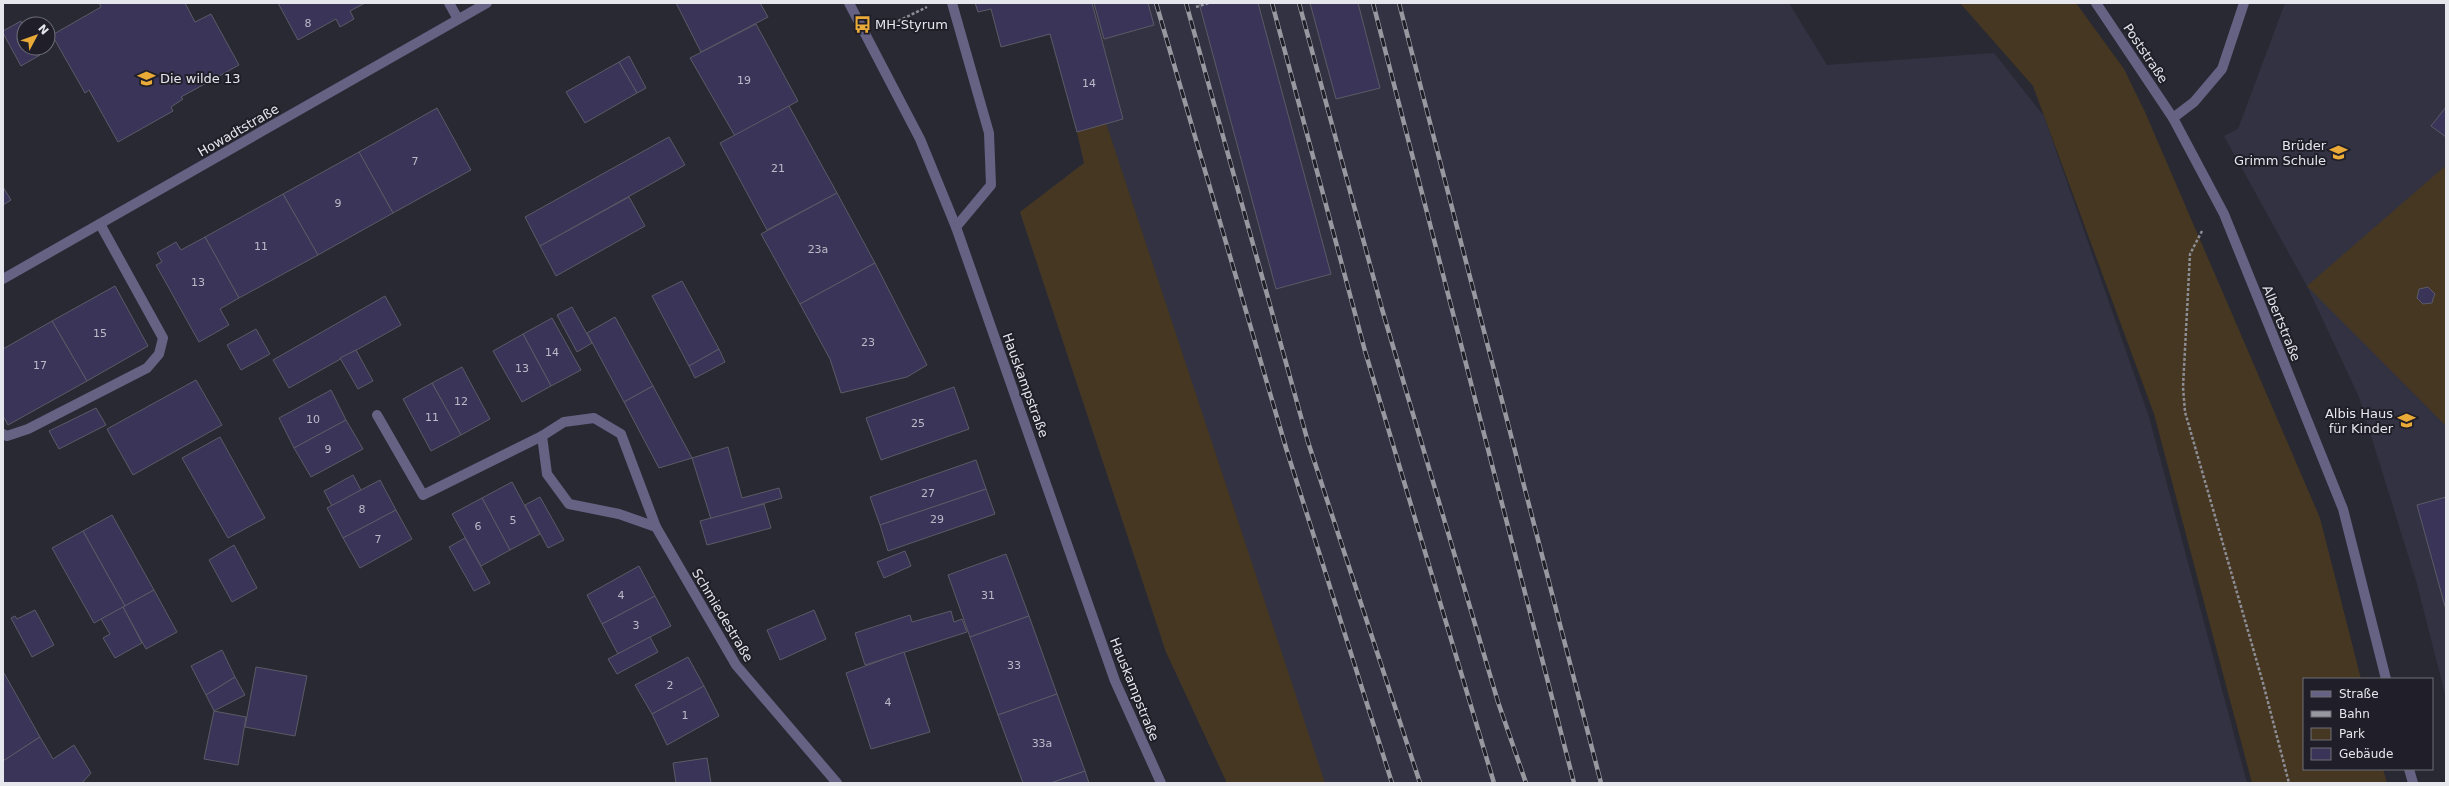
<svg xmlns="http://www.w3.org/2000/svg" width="2449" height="786" viewBox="0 0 2449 786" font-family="'DejaVu Sans',sans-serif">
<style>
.built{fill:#333242}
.green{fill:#453721}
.building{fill:#3a3558;stroke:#5b5a66}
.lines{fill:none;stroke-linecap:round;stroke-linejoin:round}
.path{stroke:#8d8d95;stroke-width:2.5;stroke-dasharray:3 2;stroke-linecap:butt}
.service{stroke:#656284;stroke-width:10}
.minor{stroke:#656284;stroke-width:10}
.tertiary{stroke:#656284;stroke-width:10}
.rail-casing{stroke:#9898a0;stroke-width:4.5}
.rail{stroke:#201f29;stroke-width:3;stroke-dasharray:9;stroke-linecap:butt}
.labels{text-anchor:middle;stroke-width:4;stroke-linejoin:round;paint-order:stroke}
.number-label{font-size:11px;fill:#bbbac8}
.poi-label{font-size:13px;fill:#e6e6ed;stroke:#201f29;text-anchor:start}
.street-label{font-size:13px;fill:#e6e6ed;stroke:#201f29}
</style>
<rect width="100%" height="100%" fill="#292933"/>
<g class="built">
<path d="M1093,3H1789L1827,65L1994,53L2044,116L2149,417L2247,783H1227L1166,652L1020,212L1084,163L1077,132L1123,119Z"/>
<path d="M2285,3H2446V698L2417,584L2359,397L2307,286L2224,136L2238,129Z"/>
</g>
<g class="green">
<path d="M1960,3H2076L2124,69L2145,112L2320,518L2361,679H2304V769H2383L2387,783H2252L2154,414L2033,86Z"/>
<path d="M1106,123L1325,783H1227L1166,652L1020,212L1084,163L1077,132Z"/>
<path d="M2444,167L2446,169V426L2307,286Z"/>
</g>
<g class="building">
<path d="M99,3H185L195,22L211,14L239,65L181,97L183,99L171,107L173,111L118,142L89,90L85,93L52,35L101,7Z"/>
<path d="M278,3H365L350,11L354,19L340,27L336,19L298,40Z"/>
<path d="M676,3H760L768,17L701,52Z"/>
<path d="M975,3H1092L1123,119L1077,132L1050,34L1001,47L991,9L978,12Z"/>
<path d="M1094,3H1148L1154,25L1104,39Z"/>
<path d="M1199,3H1258L1331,274L1276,289Z"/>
<path d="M1310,3H1358L1380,88L1336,99Z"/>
<path d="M21,21L24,27V48H36L40,55L21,66L3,33V31Z"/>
<path d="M756,24L798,101L735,136L690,58Z"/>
<path d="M629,56L646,88L637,93L619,62Z"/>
<path d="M619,62L637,93L585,123L566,92Z"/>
<path d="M789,106L837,193L767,230L720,143Z"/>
<path d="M2446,107V137L2431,126Z"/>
<path d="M437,108L471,170L393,213L359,152Z"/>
<path d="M669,137L685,165L540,246L525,217Z"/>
<path d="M359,152L393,213L318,255L283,194Z"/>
<path d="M3,187L11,200L3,205Z"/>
<path d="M837,193L875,263L800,304L761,234Z"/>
<path d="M283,194L318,255L239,298L205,237Z"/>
<path d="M629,197L645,226L556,276L540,246Z"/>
<path d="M205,237L239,298L220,309L229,325L199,342L156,265L162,262L157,253L176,242L181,250Z"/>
<path d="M875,263L927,365L907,377L841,393L830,359L800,304Z"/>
<path d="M682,281L719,349L689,366L652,296Z"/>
<path d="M115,286L148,346L87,381L52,321Z"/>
<path d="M2428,287L2435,294L2433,299L2432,303L2423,304L2417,298L2419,289Z"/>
<path d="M385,296L401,325L289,388L273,360Z"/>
<path d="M572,307L592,343L577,352L557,315Z"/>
<path d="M615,317L653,386L624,402L587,333Z"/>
<path d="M552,318L581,370L551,386L523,334Z"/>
<path d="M52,321L87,381L8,425L3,416V349Z"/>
<path d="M256,329L270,354L241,370L227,345Z"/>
<path d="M523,334L551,386L522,402L493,351Z"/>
<path d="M719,349L725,362L695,378L689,366Z"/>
<path d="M356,350L373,381L358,389L340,358Z"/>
<path d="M462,367L490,419L461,435L432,383Z"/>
<path d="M196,380L222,425L133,475L107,429Z"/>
<path d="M432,383L461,435L431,451L403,399Z"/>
<path d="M653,386L692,458L659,468L624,402Z"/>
<path d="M954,387L969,429L881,460L866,418Z"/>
<path d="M331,390L346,420L294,448L279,418Z"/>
<path d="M96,408L106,425L59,449L49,431Z"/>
<path d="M346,420L363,449L311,477L294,448Z"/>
<path d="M220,437L265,518L228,538L182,458Z"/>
<path d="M728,447L742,498L779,488L782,498L711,519L692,458Z"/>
<path d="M976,460L986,489L880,525L870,497Z"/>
<path d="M353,475L361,490L332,506L324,491Z"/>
<path d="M380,480L396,510L343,538L327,508Z"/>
<path d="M512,482L540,534L510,550L482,498Z"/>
<path d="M986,489L995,514L888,551L880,525Z"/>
<path d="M540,497L564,540L548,548L525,505Z"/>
<path d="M2446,497V610L2417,505Z"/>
<path d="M482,498L510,550L481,566L452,514Z"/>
<path d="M764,504L771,528L707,545L700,521Z"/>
<path d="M396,510L412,539L360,568L343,538Z"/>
<path d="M112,515L154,590L125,606L83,531Z"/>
<path d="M83,531L125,606L94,623L52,548Z"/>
<path d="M465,538L490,583L474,591L449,547Z"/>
<path d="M234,545L257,588L232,602L209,560Z"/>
<path d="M905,551L911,566L884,578L877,562Z"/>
<path d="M1006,554L1029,616L970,637L948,575Z"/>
<path d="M639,566L655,596L602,624L587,595Z"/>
<path d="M154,590L177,632L146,649L123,607Z"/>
<path d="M655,596L671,626L618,654L602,624Z"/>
<path d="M123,607L142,643L115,658L103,638L110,634L101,619Z"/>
<path d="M35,610L54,645L32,657L11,618L15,616L17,619Z"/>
<path d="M814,610L826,639L780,660L767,630Z"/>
<path d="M951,611L954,622L962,619L967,632L865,665L855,633L910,615L912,622Z"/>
<path d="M1029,616L1057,694L998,715L970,637Z"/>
<path d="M650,637L658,652L617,674L608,659Z"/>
<path d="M222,650L235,677L206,695L191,666Z"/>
<path d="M904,652L930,732L871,749L846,673Z"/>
<path d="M688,657L704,686L652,714L635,685Z"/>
<path d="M256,667L307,676L295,736L245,727Z"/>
<path d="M4,673L40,737L3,761V674Z"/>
<path d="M235,677L245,695L214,711L206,695Z"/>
<path d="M704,686L719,716L667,745L652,714Z"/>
<path d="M1057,694L1085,771L1051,783H1023L998,715Z"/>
<path d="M214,711L246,717L238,765L204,759Z"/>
<path d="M40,737L53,759L74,745L91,773L82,783H3V761Z"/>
<path d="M707,758L711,783H676L673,763Z"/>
<path d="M1085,771L1089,783H1051Z"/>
</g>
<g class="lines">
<g class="path">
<path d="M1196,7L1209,3"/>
<path d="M891,21L892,24L927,7"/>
<path d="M2202,231L2190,254L2183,387L2185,412L2263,683L2289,783"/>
</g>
<g class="service">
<path d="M449,3L458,19"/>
<path d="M952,3L989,133L991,185L956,227"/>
<path d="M3,434L7,436L28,429L147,368L159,354L163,338L100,224"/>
</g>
<g class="minor">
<path d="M2096,3L2173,118L2224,214L2343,509L2386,679"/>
<path d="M2173,118L2194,102L2222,69L2244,3"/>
<path d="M3,279L487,3"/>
<path d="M377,415L423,495L542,436L564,422L594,418L621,434L656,527L736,665L837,783"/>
<path d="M542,436L547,474L569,504L619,514L656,527"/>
<path d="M2409,769L2413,783"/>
</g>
<path class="tertiary" d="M849,3L920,139L956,227L1115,681L1161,783"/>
<defs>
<g id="rail">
<path d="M1156,3L1286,448L1392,783"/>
<path d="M1186,3L1308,442L1420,783"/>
<path d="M1272,3L1365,351L1494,783"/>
<path d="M1299,3L1382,309L1498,702L1526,783"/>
<path d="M1373,3L1574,783"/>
<path d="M1399,3L1601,783"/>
</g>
</defs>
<use href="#rail" class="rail-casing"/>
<use href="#rail" class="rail"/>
</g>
<defs>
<symbol id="bus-bare" viewBox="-9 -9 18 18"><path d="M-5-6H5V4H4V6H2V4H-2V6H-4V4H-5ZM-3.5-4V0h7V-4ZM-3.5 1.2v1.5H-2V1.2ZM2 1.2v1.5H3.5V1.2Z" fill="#e9aa38" stroke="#201f29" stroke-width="2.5" paint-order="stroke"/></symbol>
<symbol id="school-bare" viewBox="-9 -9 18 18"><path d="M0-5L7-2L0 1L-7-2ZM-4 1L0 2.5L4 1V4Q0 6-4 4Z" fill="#e9aa38" stroke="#201f29" stroke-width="2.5" paint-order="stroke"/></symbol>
</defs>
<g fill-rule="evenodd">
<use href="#bus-bare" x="850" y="12" width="25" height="25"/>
<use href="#school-bare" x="134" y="66" width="25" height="25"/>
<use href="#school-bare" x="2326" y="140" width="25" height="25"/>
<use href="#school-bare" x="2394" y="408" width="25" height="25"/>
</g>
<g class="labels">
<g class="number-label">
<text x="308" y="27">8</text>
<text x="744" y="84">19</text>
<text x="1089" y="87">14</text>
<text x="415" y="165">7</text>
<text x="778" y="172">21</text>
<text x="338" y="207">9</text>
<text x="261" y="250">11</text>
<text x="818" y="253">23a</text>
<text x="198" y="286">13</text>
<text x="100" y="337">15</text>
<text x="868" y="346">23</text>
<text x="552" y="356">14</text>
<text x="40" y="369">17</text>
<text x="522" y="372">13</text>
<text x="461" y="405">12</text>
<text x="432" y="421">11</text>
<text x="313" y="423">10</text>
<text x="918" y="427">25</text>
<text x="328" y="453">9</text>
<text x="928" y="497">27</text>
<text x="362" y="513">8</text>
<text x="937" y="523">29</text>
<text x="513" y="524">5</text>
<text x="478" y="530">6</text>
<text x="378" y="543">7</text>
<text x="621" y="599">4</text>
<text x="988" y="599">31</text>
<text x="636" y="629">3</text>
<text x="1014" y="669">33</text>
<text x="670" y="689">2</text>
<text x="888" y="706">4</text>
<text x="685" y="719">1</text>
<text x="1042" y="747">33a</text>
</g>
<g class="poi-label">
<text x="875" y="29">MH-Styrum</text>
<text x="160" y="83">Die wilde 13</text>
<text x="2326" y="150" text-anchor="end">Brüder<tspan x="2326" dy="15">Grimm Schule</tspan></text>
<text x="2393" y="418" text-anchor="end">Albis Haus<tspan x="2393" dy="15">für Kinder</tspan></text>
</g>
<g class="street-label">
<text transform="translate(2146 53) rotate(56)" y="5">Poststraße</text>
<text transform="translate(238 130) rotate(-30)" y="5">Howadtstraße</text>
<text transform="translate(2282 323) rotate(68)" y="5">Albertstraße</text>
<text transform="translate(1026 385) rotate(70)" y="5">Hauskampstraße</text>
<text transform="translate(723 615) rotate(59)" y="5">Schmiedestraße</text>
<text transform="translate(1135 689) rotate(68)" y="5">Hauskampstraße</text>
</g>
</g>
<rect width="2449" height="786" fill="none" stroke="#e6e6ed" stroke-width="8"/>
<rect x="2303" y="678" width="130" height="92" fill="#201f29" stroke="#6f6f77"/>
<rect x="2311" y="691" width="20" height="6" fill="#656284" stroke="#6f6f77"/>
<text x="2339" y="698" font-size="12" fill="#e6e6ed">Straße</text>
<rect x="2311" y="711" width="20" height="6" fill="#9898a0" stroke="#6f6f77"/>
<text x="2339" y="718" font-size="12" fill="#e6e6ed">Bahn</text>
<rect x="2311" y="728" width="20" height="12" fill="#453721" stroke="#6f6f77"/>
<text x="2339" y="738" font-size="12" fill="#e6e6ed">Park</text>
<rect x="2311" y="748" width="20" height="12" fill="#3a3558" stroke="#6f6f77"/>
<text x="2339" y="758" font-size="12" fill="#e6e6ed">Gebäude</text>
<g transform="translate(36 36) rotate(49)"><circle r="19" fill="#201f29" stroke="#6f6f77"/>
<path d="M0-3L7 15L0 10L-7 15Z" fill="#e9aa38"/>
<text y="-6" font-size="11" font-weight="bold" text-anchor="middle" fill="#e6e6ed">N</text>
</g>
</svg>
